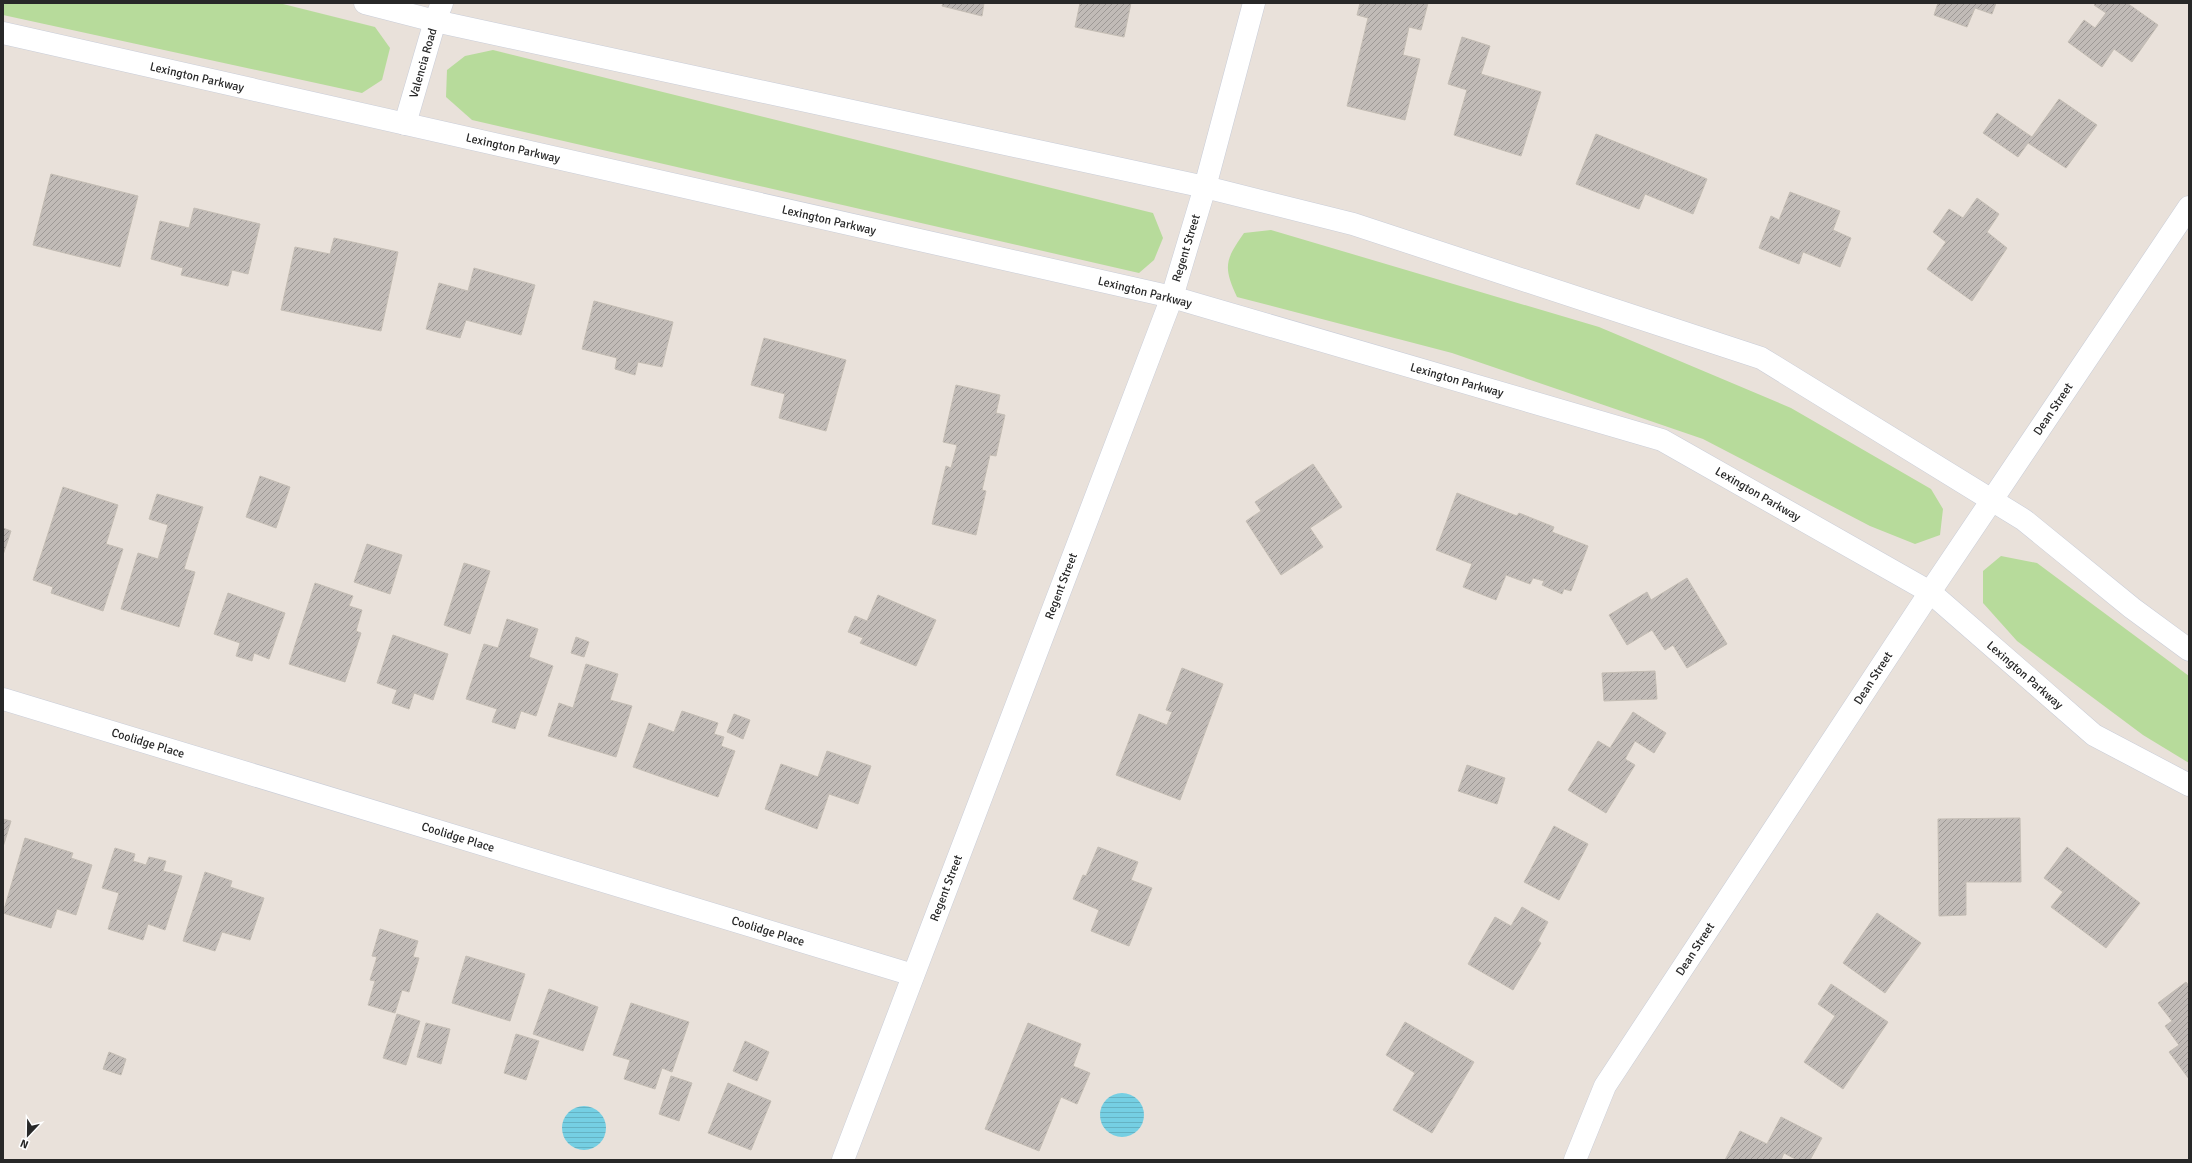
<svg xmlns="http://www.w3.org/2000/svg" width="2192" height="1163" viewBox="0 0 2192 1163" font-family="Signika,sans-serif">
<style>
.grass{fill:#b7db9b}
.water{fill:url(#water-rules)}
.building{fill:url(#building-hatch);stroke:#c4bdb4}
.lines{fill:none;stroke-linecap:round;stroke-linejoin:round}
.minor-casing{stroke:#c9cdd8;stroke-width:23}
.tertiary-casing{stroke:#c9cdd8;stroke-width:23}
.minor{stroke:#fff;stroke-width:22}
.tertiary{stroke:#fff;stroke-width:22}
.labels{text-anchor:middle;stroke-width:4;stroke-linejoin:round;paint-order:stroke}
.street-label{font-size:12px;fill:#282828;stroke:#fff}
</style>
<defs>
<pattern id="water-rules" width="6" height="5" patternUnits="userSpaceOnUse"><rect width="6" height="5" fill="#75cfe3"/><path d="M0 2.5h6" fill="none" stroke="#65b2c3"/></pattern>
<pattern id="building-hatch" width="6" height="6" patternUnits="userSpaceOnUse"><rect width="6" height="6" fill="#c1bbb7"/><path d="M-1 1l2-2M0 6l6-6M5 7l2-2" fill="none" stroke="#9d9895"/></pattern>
</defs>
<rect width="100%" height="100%" fill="#e9e1da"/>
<g class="grass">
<path d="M3,3H279L375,27L390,48L382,80L362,93L3,15Z"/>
<path d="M493,50L1153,213L1163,238L1154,260L1139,273L472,120L446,97L447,70L465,56Z"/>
<path d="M1271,230L1599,327L1791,408L1931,489L1943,509L1940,535L1915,544L1870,526L1703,439L1452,353L1237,297C1223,267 1225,260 1244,233Z"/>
<path d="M2001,556L2037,563L2189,676V763L2143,735L2017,641L1983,603V571Z"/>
</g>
<g class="water">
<circle cx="1122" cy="1115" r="22"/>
<circle cx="584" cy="1128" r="22"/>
</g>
<g class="building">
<path d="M943,3H984L982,16L942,6Z"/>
<path d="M1080,3H1131L1124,37L1075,27Z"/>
<path d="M1360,3H1428L1421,30L1409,27L1403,55L1420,59L1405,120L1347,106L1368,18L1357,15Z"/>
<path d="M1938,3H1996L1992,14L1975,8L1967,27L1934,15Z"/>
<path d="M2096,3H2127L2158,25L2132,62L2114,49L2102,67L2068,42L2084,20L2095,28L2106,13L2094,5Z"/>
<path d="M1462,37L1490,46L1481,74L1541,92L1521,156L1454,135L1467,90L1448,84Z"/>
<path d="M2059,99L2097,125L2066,168L2028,143L2018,157L1983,133L1997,113L2032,137Z"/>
<path d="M1596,134L1707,179L1693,214L1645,194L1639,209L1576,184Z"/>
<path d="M51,174L138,196L120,267L33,245Z"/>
<path d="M1790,192L1840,211L1833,230L1851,238L1840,267L1803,252L1799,264L1759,248L1771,216L1779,220Z"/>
<path d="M1977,198L1999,214L1987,232L2007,248L1972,301L1927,269L1946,242L1933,232L1949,209L1963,218Z"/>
<path d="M194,208L260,224L248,274L232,270L228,286L181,275L183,268L151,259L160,221L189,228Z"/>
<path d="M334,238L398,252L381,331L281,310L295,247L330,254Z"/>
<path d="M474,268L535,285L521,335L466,320L460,338L426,329L439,283L468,291Z"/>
<path d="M594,301L673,322L662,367L638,362L635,375L615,369L617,358L582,349Z"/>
<path d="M764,338L846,360L826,431L779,418L785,394L751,385Z"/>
<path d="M956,385L1000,395L996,413L1005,415L996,456L990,455L982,490L986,491L976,535L932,524L946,466L951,468L957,445L943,442Z"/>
<path d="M1313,464L1342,507L1310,528L1323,547L1281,575L1246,521L1261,511L1255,502Z"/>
<path d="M260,476L290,487L276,528L246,517Z"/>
<path d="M63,487L118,505L106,544L123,549L103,611L51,593L53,587L33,580Z"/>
<path d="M1457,493L1517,516L1519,513L1554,527L1552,532L1588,546L1571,591L1564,589L1562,594L1542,585L1544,581L1533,578L1530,584L1506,575L1496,600L1463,587L1472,564L1436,550Z"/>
<path d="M157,494L203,507L184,569L195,572L179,627L121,609L138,553L158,559L168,525L149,519Z"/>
<path d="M3,528L11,531L3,555Z"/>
<path d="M367,544L402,555L390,594L354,582Z"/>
<path d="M464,563L490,571L470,634L444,625Z"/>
<path d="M1687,578L1727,644L1687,668L1673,645L1665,650L1652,630L1627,645L1609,615L1647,592L1651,600Z"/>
<path d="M315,583L353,596L349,606L362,610L356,631L361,633L345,682L289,664Z"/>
<path d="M228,593L285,613L269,659L254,653L252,661L236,656L240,643L214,634Z"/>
<path d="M878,595L936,620L916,666L860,643L863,638L848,632L855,616L867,621Z"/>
<path d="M507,619L538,629L529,657L553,666L536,716L521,711L515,729L492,722L497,709L466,699L484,644L498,648Z"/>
<path d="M393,635L448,654L433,700L414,693L409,709L392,703L397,690L377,683Z"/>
<path d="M576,637L589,642L584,657L571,653Z"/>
<path d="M586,664L618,674L610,700L632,706L616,757L548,736L559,703L573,708Z"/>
<path d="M1182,668L1223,684L1180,800L1116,775L1139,714L1167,725L1172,712L1166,710Z"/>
<path d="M1655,671L1657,699L1604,701L1602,673Z"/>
<path d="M682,711L718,723L714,734L724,737L721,746L735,751L718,797L633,767L649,723L674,732Z"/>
<path d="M1633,712L1666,733L1654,753L1635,741L1625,759L1635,765L1606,813L1568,790L1598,741L1610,748Z"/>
<path d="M734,714L750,720L743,739L727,732Z"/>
<path d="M827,751L871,766L858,804L829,794L817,829L765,809L781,764L818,777Z"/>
<path d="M1467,765L1505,778L1497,804L1458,791Z"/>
<path d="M2020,818L2021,882H1966V915L1939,916L1938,819Z"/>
<path d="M3,819L11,821L3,847Z"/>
<path d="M1554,826L1588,844L1559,900L1524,882Z"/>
<path d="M25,838L73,853L71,858L92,865L76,915L57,909L51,928L3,913Z"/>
<path d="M1098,847L1138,862L1131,880L1152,888L1129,946L1091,931L1099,910L1073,899L1083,875L1086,876Z"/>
<path d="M2067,847L2140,903L2106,948L2051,907L2063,892L2044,878Z"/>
<path d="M115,848L135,854L133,861L146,865L149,857L166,861L163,871L182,876L165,930L148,924L143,940L108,929L119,893L102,888Z"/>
<path d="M205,872L232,881L230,887L264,898L250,940L222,932L215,951L183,941Z"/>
<path d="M1522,907L1548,922L1538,941L1541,943L1513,990L1468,964L1495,917L1511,926Z"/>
<path d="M1877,913L1921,943L1885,993L1843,963Z"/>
<path d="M380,929L418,941L413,957L419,958L409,992L402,990L395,1013L368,1005L375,981L370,980L377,957L372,956Z"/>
<path d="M466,956L525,974L510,1021L452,1003Z"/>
<path d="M2186,982L2189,986V1079L2169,1052L2179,1045L2165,1026L2172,1021L2158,1003Z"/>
<path d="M1831,984L1888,1022L1843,1089L1804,1062L1835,1016L1818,1004Z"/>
<path d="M549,989L598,1007L583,1051L533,1034Z"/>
<path d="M631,1003L689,1022L672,1072L662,1068L655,1089L624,1079L630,1060L613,1055Z"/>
<path d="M397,1014L420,1021L406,1065L383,1058Z"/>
<path d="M1405,1022L1474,1062L1432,1133L1393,1110L1415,1073L1386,1055Z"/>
<path d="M426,1023L450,1029L441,1064L417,1057Z"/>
<path d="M1028,1023L1081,1044L1073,1066L1090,1073L1077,1104L1061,1097L1039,1151L985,1129Z"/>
<path d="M516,1034L539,1041L526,1080L504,1073Z"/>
<path d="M745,1041L769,1052L757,1081L733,1071Z"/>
<path d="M109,1052L126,1059L121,1075L103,1069Z"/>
<path d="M671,1076L692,1083L679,1121L659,1114Z"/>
<path d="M728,1083L771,1101L751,1150L708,1133Z"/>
<path d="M1781,1117L1822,1138L1810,1160H1797L1784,1153L1781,1160H1725L1740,1131L1767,1144Z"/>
</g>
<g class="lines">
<defs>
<g id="minor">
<path d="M365,3L435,21L1205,187L1353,224L1761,358L2024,520L2132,608L2189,650"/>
<path d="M3,33L1172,297L1662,440L1930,592L2094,735L2189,785"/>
<path d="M405,124L435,21L442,3"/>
<path d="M3,699L913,975"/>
<path d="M843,1160L1172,297L1205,187L1254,3"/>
</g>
<path id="tertiary" d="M1575,1160L1605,1086L1930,592L2189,207"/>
</defs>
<use href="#minor" class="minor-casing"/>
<use href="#tertiary" class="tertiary-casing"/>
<use href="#minor" class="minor"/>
<use href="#tertiary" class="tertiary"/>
</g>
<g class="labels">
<g class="street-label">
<text transform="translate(423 63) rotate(-74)" y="4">Valencia Road</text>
<text transform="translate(197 77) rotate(13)" y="4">Lexington Parkway</text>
<text transform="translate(513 148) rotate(13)" y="4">Lexington Parkway</text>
<text transform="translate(829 220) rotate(13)" y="4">Lexington Parkway</text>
<text transform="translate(1186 248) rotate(-73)" y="4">Regent Street</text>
<text transform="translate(1145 292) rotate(14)" y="4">Lexington Parkway</text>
<text transform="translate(1457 380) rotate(16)" y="4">Lexington Parkway</text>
<text transform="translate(2053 409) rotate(-56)" y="4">Dean Street</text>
<text transform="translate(1758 494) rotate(30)" y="4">Lexington Parkway</text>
<text transform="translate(1061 586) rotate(-69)" y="4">Regent Street</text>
<text transform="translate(2025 675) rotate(41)" y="4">Lexington Parkway</text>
<text transform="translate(1873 678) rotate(-57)" y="4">Dean Street</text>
<text transform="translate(148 743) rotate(17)" y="4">Coolidge Place</text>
<text transform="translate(458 837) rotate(17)" y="4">Coolidge Place</text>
<text transform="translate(946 888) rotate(-69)" y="4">Regent Street</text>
<text transform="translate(768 931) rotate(17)" y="4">Coolidge Place</text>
<text transform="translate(1695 949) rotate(-57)" y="4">Dean Street</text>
</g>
</g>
<rect width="2192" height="1163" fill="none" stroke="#282828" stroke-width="8"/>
<g transform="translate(28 1135) rotate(202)" stroke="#ffffff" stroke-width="3" paint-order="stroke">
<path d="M0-3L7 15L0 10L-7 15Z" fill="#282828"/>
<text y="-6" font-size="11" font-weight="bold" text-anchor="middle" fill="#282828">N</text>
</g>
</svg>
